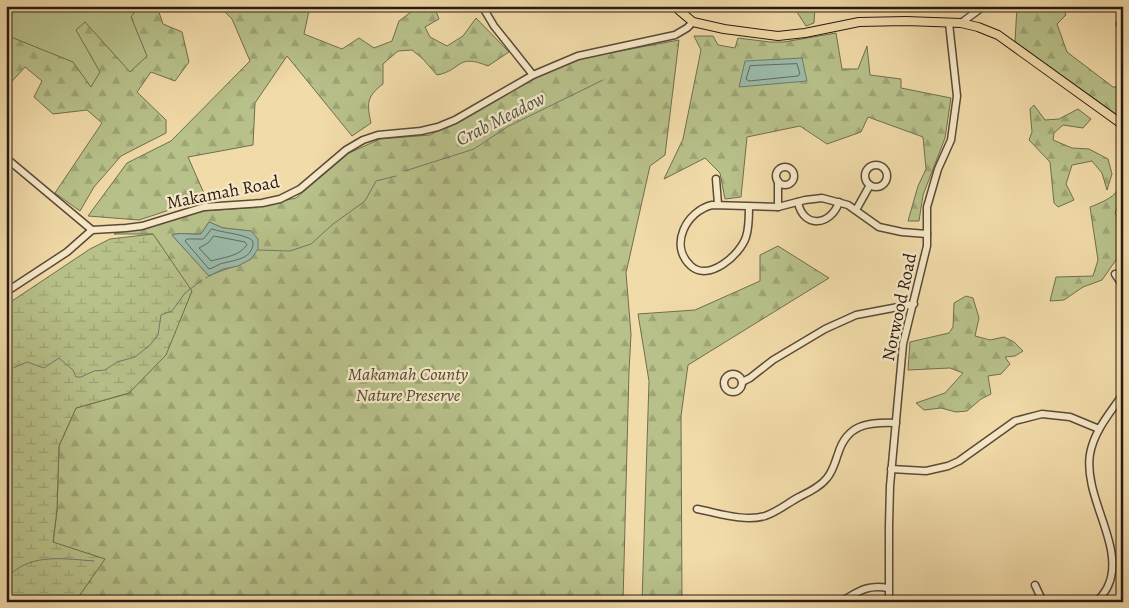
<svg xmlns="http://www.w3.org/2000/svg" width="1129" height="608" viewBox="0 0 1129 608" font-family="Alegreya,serif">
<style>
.green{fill:#b8c18a;stroke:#706e4f}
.forest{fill:url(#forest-firs);stroke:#706e4f;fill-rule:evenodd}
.wetland{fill:url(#wetland-marsh);stroke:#706e4f}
.water{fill:#9bbbaa;stroke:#6d7b6e}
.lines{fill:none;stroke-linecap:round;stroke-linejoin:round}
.shore{stroke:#626a5f;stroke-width:1}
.stream{stroke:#6d7b6e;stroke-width:1}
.minor-casing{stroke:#5a4a39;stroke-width:9}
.major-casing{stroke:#281a14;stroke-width:10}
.minor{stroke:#f6e8c7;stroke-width:6}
.major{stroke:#f1dba9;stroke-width:8}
.labels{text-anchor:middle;stroke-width:4.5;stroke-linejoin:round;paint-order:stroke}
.street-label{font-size:18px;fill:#281a14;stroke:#f6e8c7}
.park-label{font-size:18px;font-style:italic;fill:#534c37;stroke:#f6e8c7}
.water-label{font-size:19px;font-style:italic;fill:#505248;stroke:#f6e8c7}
</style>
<defs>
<pattern id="forest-firs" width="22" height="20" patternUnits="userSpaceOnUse" patternTransform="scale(1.25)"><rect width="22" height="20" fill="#b8c18a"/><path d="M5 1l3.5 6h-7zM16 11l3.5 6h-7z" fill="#9ea576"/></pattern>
<pattern id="wetland-marsh" width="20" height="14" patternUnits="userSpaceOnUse" patternTransform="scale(1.25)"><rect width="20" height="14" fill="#b8c18a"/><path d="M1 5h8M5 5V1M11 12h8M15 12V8" fill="none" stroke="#9ea576"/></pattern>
</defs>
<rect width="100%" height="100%" fill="#f1dba9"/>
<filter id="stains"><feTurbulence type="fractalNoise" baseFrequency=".004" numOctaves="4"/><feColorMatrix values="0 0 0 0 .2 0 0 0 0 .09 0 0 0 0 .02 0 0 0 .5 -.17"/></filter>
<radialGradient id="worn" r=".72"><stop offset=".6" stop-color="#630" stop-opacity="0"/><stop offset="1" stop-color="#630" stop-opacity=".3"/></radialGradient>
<path class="green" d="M6,6H136L141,13L154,56L99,114L6,35Z"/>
<g class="forest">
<path d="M139,6H157L163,24L182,32L189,62L175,81L151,72L137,92L166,120V133L121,156L94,187L80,211L55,193L102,123L87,110L53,114L34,97L42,81L25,67L6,88V35L73,62L91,87L100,72L76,30L85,22L130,72L147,56L131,17Z"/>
<path d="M219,6H310L304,34L342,49L359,38L374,48L392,41L399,21L419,6H434L439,19L425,27L430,37L447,46L463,36L476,18L509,52L488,66C456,53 463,70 437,75L423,59L412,50L398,51L383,64V84C366,97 367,104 371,123L352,136L287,56L255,103L253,145L188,157L206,198L139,220L88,216L127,163L171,141L250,61L232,19Z"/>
<path d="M793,6H815L814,23L806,26Z"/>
<path d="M1017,6H1062L1066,15L1057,24L1067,52L1113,87H1123V119L1015,42Z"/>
<path d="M836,33L842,69H858L867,46L870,75L901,79V88L951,98L945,138L923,195L919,221H908L918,186L926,169L923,137L868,117L861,132L827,144L800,126L747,137L741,197L725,199L720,173L705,158L664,179L683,139L701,50L694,36H713L718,45L735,48L738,38L770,42H784Z"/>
<path d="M679,40L665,155L650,166L626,273L631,334L629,371L623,602H75L104,559L53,543L57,510L59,446L76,408L130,393L153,234H114L201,211L248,208L296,198L349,153L380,139L430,135L522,84L577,59ZM209,222L223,228L250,231L251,259C237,267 223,269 209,276L172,235C182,232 191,235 201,234Z"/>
<path d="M1034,105L1045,120L1059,119L1078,109L1091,119L1083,128L1063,125L1054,133L1053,140L1072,148L1089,149L1108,159L1112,174L1107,190L1102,173L1092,161L1072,165L1066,184L1074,200L1058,207L1054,203L1050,162L1029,140L1032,132L1030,109Z"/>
<path d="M1122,139L1123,202L1117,207L1115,214L1123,220V250L1102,280L1083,287L1064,300L1050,301L1056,277L1093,276L1098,260L1090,207C1098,204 1113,198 1117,191C1126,177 1122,155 1122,139Z"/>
<path d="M778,246L829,278L688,365L681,416L682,602H642L649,381L638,314L695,310L760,281V255Z"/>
<path d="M966,296L973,298L979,318L975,336L990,340L1004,337L1014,342L1023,351L1015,356L1005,357L1010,364L1001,374L988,376L991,394L981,399L967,411L956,412L941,408L924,410L916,403L945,393L963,373L950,368L908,370L910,342L949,333L953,327L954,303Z"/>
</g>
<path class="wetland" d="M153,234L192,291L166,355L129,393L76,408L59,446L57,510L53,542L105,559L75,602H6V305L90,249L110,239Z"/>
<g class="water">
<path d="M802,58L807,81L739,87L745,61Z"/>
<path d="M209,222L223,228L251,231L258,239V249L251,259L238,266L223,269L209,276L172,235C182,232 190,235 201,234Z"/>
</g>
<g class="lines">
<g class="shore">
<path d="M797,64L800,74L798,76L749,81L746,79L750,66Z"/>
<path d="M212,229C223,233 246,234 253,241C254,260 233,260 220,264C216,266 213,268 209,269L185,241L187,239H203Z"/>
<path d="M214,236L245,242L247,245C238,257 224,257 211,261L199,248L208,243Z"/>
</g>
<g class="stream">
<path d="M405,171L474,149L507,127L603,80"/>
<path d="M258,250L290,251L311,244L333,224L365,201L376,181L396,176"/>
<path d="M206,278L210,275"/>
<path d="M6,371L27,362L44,368L59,358L73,370L76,377H81L94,371L105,370L117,362L135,357L150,345L158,335L161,315L172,311L185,293L202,280"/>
<path d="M6,567L11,574C33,553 66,559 94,561"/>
</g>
<defs>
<g id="minor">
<path d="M482,6L494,26L533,75"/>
<path d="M961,23L984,6"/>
<path d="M1120,24L1123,23"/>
<path d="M6,158L92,230"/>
<circle cx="876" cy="176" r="11"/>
<circle cx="785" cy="176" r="9"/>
<path d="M716,179L718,204"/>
<path d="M778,181V207"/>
<path d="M798,202C803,229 831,226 839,202"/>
<path d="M749,207C749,217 749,228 746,237C740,255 709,282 691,266C668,245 687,211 712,205L778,207L805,200L822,198L848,205L879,227L902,232L927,234"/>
<path d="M856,210L870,185"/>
<path d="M1115,274L1123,286"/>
<path d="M6,292L67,252L92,230L126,228L142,226L204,207L262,203L280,199L300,189L346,150L363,140L378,135L421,131L438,127L455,120L533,75L578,56L675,35L687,28L693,22"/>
<circle cx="733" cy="383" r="9"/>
<path d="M742,382L750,378L773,360L825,329L856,315L914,304"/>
<path d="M891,469L926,471L948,466L959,461L1015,421L1042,414L1070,417L1099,429"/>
<path d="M697,509C718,513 744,522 765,516C777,512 788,503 799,497C809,492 820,487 827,478C833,471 835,462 838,454C847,424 868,422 896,423"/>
<path d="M1035,585L1043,602"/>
<path d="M840,602C858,592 867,584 888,588"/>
<path d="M889,602V526L890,486L903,344L927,246V207L938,169L951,140L957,96L949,23"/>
<path d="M1097,602C1101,597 1106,591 1108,586C1126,547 1083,498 1090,454C1094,431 1110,413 1123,394"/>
</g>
<path id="major" d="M674,6L693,22L724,29L778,36L805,33L859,22L906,21L961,23L978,27L998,35L1123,125"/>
</defs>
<use href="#minor" class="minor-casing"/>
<use href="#major" class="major-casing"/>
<use href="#minor" class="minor"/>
<use href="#major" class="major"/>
</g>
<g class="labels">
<g class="street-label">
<text transform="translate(223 192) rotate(-11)" y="6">Makamah Road</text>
<text transform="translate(899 307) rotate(-78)" y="6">Norwood Road</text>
</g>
<g class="park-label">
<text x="408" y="380">Makamah County<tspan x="408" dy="21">Nature Preserve</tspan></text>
</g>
<g class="water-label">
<text transform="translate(500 118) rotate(-27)" y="7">Crab Meadow</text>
</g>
</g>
<rect width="1129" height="608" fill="none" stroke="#f1dba9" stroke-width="25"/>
<rect x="8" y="8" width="1114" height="593" fill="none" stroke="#281a14" stroke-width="2.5"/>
<rect x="12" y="12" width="1104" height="583" fill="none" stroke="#281a14"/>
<rect width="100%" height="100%" filter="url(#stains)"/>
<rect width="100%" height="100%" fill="url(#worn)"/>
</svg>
